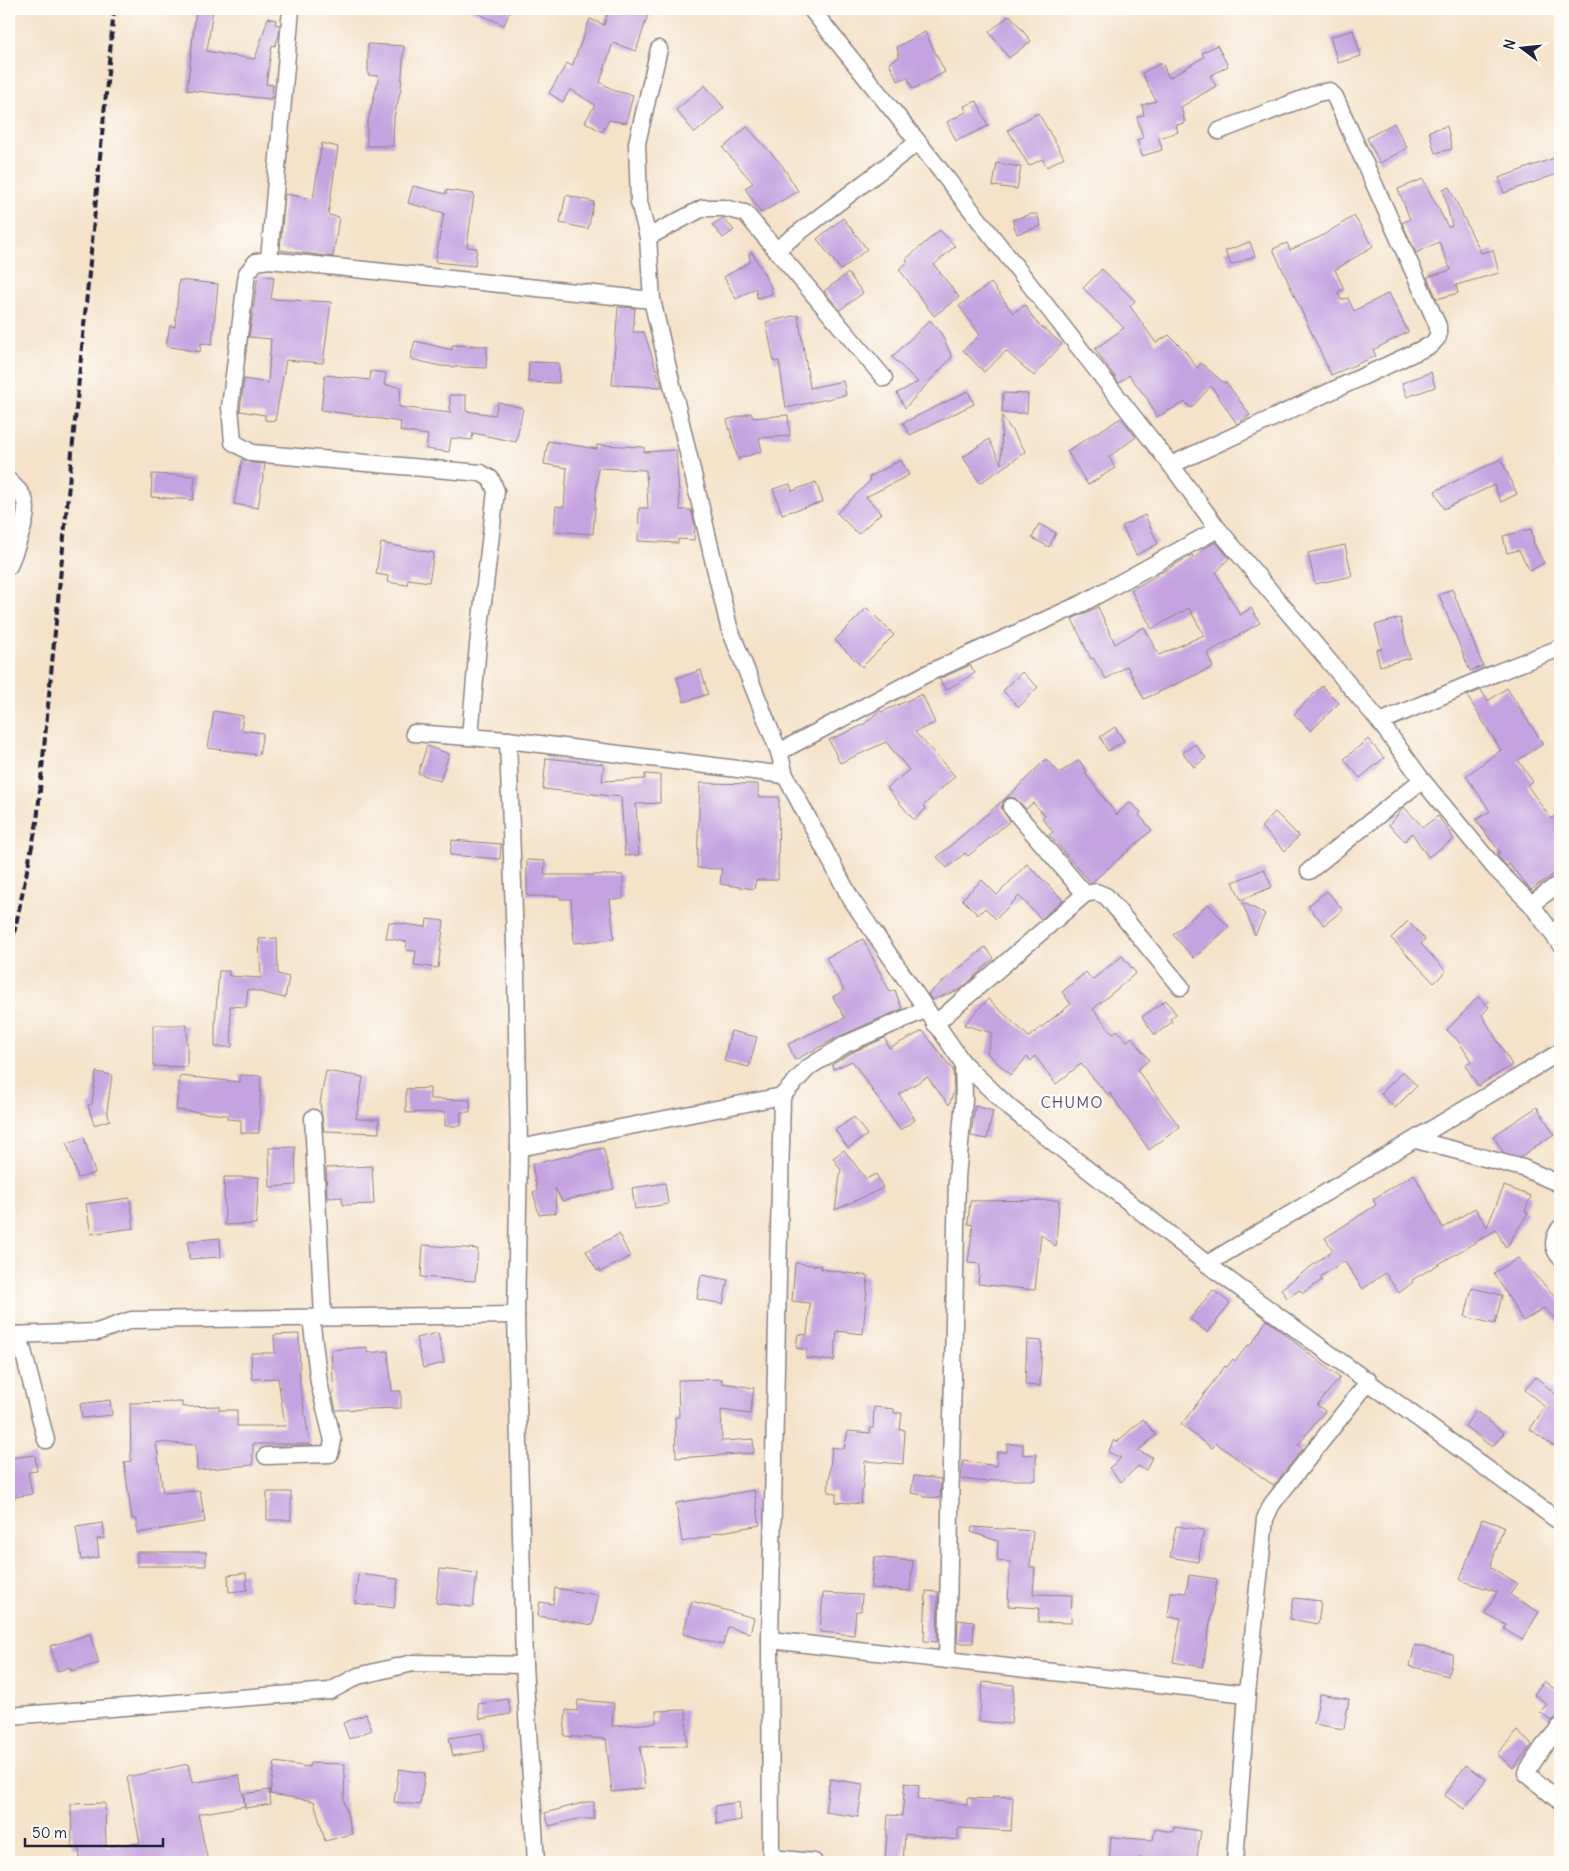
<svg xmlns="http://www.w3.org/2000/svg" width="1569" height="1871" viewBox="0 0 1569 1871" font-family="Delius,sans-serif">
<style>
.building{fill:#c6a3e0}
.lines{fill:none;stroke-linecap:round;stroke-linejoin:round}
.minor-casing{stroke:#8c8282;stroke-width:19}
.minor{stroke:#fff;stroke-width:16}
.rail{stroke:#22223b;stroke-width:4;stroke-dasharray:8 4;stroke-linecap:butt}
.labels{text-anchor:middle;stroke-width:5;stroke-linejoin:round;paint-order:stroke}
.quarter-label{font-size:16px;letter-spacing:1px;fill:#5b4f75;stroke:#fdfcf7}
</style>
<rect width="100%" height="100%" fill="#fdfcf7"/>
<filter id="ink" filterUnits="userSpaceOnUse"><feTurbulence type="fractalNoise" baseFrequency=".02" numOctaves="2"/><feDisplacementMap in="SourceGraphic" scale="10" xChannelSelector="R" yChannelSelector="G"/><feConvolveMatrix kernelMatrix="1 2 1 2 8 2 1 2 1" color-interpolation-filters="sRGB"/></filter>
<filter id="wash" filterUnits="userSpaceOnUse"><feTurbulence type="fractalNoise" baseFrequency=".0096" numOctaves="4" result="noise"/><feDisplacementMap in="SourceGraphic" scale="20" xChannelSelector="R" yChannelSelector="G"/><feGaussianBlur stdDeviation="1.12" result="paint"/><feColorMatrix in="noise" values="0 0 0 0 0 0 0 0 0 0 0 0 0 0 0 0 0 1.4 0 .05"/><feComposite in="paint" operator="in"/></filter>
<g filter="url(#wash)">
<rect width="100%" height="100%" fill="#f5e2c9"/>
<g id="blocks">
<g class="building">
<path d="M196,9H213L207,51L227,55L255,59L268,18L276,20L275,24L280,25L279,35L275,46L272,45L266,84L273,85L271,99L187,90Z"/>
<path d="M468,9H511L504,25Z"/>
<path d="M609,9H650L636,51L613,43L600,82L615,91L633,95L626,123L609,120L602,132L585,122L595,105L570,89L563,102L549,93L567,63L572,66L590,19L604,25Z"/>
<path d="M1010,15L1031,41L1009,58L989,32Z"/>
<path d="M1353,30L1361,56L1338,63L1330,37Z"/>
<path d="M925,32L945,72L913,89L907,77L898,81L889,63L899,57L897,47Z"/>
<path d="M368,44L404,46L401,89L394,117L393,146H367V125L379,76L368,75Z"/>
<path d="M1217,45L1228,66L1210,76L1216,86L1181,107L1185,123L1176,125L1178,132L1159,138L1162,150L1142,156L1137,140L1143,138L1137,117L1144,115L1142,105L1156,101L1142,73L1162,63L1169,78L1204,57L1202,53Z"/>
<path d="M705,85L724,108L695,133L676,110Z"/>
<path d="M977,101L988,126L956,141L947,122L966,112L964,106Z"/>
<path d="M1038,113L1064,157L1047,167L1042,159L1029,166L1008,130Z"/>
<path d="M1394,123L1407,148L1380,163L1367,138Z"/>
<path d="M1447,126L1452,149L1435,153L1429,131Z"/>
<path d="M747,127L782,165L798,191L761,213L745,188L753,183L723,148Z"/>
<path d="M322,143L338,147L328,215L339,217L333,257L280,250L285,194L313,199Z"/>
<path d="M1560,156V173L1504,193L1499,178Z"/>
<path d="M997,163L1021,167L1017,189L993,186Z"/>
<path d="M1423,179L1448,227L1452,226L1443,189L1449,187L1481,253L1493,250L1499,273L1456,285L1458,293L1437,299L1427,277L1451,270L1439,242L1416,253L1402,223L1410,219L1398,189Z"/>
<path d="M413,186L446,194V190L474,194L467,247L477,248L475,266L435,262L444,213L408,203Z"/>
<path d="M566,195L594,202L588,229L560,223Z"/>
<path d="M1031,214H1037L1041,226L1017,234L1012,220Z"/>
<path d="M1354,216L1373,246L1335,270L1344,289L1338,292L1341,300L1348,298L1354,311L1389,293L1408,332L1373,350L1376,356L1331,375L1273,249L1287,243L1290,250L1320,237Z"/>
<path d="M723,218L734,230L723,238L712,225Z"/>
<path d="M843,218L867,249L841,270L817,239Z"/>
<path d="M940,230L955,246L934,265L959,297L934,316L899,269L908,262L906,259Z"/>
<path d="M1250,242L1255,256L1231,265L1225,251Z"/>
<path d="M752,252L771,287L772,294L757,298L756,288L736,299L724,277L750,262L749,254Z"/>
<path d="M1102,269L1135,301L1130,306L1156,343L1169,335L1185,351L1197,368L1201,363L1224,383L1226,382L1250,415L1237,424L1211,386L1191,408L1185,402L1157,417L1148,400L1129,375L1119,383L1095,349L1124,328L1083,288Z"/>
<path d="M848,273L863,293L840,310L824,291Z"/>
<path d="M258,275L274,277L271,299L331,302L323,363L286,360L275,421L265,420V415L240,411L244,379L268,383L271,339L249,337Z"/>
<path d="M179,280L218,284L212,345L201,343L200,352L166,346L170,326L175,327Z"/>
<path d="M991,283L1013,313L1025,305L1035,321L1062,344L1034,376L1006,351L984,372L963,350L980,335L959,306Z"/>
<path d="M618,307L635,308L633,332H644L662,387L612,385Z"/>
<path d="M798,315L810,388L843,381L846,395L786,408L779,361L774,362L766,322Z"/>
<path d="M930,320L942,335L952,357L905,408L897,393L918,382L892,357Z"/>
<path d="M415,341L452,350V345L487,346L486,368L441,366L410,359Z"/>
<path d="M529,362L559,363V383L528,382Z"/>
<path d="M371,371L386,373L384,385L401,387L399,407L450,413V395H466V411L495,415L498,402L523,408L516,442L473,433L472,440L451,438L449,452L426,449L428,435L400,431L401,422L321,410L325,375L370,380Z"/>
<path d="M1431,372L1435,387L1407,397L1402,383Z"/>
<path d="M968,391L974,404L910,435L903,423Z"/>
<path d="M1003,393L1028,394L1027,413H1002Z"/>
<path d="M751,413L753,418L788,415L790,436L759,438L762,451L738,459L727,420Z"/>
<path d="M1002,416L1026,452L980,483L963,457L989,439L1001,464Z"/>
<path d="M1121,418L1136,437L1109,457L1115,468L1088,485L1067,451Z"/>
<path d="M548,441L597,449V445L644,447V452L676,450L680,510H691L695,525L694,540L678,539V543L638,541L639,508H648L646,470L598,468L593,534L554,531L556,506L564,507L567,468L544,464Z"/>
<path d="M242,459L251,463L265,464L258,508L234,504Z"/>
<path d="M1501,459L1517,494L1501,502L1494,485L1444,509L1435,491Z"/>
<path d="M901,460L909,475L866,497L881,513L858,534L837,513L870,481L869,477Z"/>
<path d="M152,474L195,476L193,500L151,497Z"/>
<path d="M816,482L823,502L782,514L773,489L790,484L792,491Z"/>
<path d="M1145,515L1158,544L1136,555L1122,526Z"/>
<path d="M1039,524L1056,533L1049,547L1032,538Z"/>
<path d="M1531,529L1534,544L1544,563L1530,571L1519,550L1507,553L1503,536Z"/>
<path d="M1216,542L1229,558L1216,573L1240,615L1251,608L1260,623L1207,653L1213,667L1144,699L1127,666L1106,679L1093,658L1091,659L1072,619L1098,607L1115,644L1144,627L1159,655L1204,635L1189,608L1152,629L1131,590L1192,555L1194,559L1203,549Z"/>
<path d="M381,543L434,553L429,582L408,579L407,585L387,582L388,576L376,574Z"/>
<path d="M1345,545L1352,576L1315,584L1308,553Z"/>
<path d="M1452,589L1483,666L1470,671L1439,595Z"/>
<path d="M867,608L894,635L862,667L835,640Z"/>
<path d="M1400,618L1410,658L1380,666L1376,650L1382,649L1375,625Z"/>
<path d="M970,665L975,673L946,690L939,679Z"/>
<path d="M701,670L708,694L684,702L677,678Z"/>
<path d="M1022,672L1038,687L1019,707L1003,691Z"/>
<path d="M1322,686L1339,703L1311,731L1294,714Z"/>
<path d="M1507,688L1543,744L1518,760L1533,782L1527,785L1551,819L1560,812V870L1531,890L1509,864L1507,866L1500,859L1497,854L1500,852L1476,820L1490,811L1466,776L1501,750L1467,696L1481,690L1488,701Z"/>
<path d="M922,694L935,723L915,732L955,776L923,806L926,809L914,820L887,788L909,770L886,742L840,763L829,740L863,725L880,710L882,712Z"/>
<path d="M214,711L243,716L241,730L263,733L259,755L208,748Z"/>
<path d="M1115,727L1124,741L1108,751L1100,737Z"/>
<path d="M1368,739L1384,758L1360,778L1344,759Z"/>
<path d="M1195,744L1206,758L1194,767L1183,753Z"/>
<path d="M427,746L449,754L440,781L418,773Z"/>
<path d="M546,758L604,764L602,781L645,779V774L660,775V803L636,804L639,855L625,856L621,797L543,789Z"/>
<path d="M1046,759L1059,773L1079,760L1087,772L1085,773L1117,815L1129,802L1141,812L1139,815L1152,830L1091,883L1049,835L1053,832L1042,818L1045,815L1033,803L1026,809L1015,798L1009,797L1004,800L1001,808L1010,821L968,856L965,853L947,868L937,857L1014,791Z"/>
<path d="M700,783L758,784V797H779L778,880H756L754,889L720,884L722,869L697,868Z"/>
<path d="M1404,807L1423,827L1438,816L1454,839L1428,857L1412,833L1405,841L1389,825Z"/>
<path d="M1275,812L1299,836L1285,851L1261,827Z"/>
<path d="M452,840L501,844L500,859L450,855Z"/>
<path d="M527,860L545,861L544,875H623V899H610L614,939L574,943L571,899H560V896H527Z"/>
<path d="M1027,864L1063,900L1041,919L1019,896L996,919L985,908L978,915L962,899L982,880L997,895Z"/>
<path d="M1264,869L1272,887L1241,900L1233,882Z"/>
<path d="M1327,891L1343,910L1324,925L1308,906Z"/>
<path d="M1242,902L1265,914L1255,935Z"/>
<path d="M1208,904L1229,927L1194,958L1173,935Z"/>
<path d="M427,919L444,921L438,968L414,965L416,951L406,950L407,942L386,938L389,922L426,927Z"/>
<path d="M1408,921L1425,939L1421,944L1446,971L1434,983L1391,938Z"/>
<path d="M277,938L278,974L289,977L285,998L248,989L246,1007L230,1006L232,1047H215V1023L219,971H229V976L261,978L259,939Z"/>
<path d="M863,939L890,992L895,990L902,1009L842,1035L795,1060L788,1044L845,1018L833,997L844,990L826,958Z"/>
<path d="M985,947L994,958L961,989L932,1000L928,994Z"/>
<path d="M1122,956L1136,973L1093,1009L1113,1034L1117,1030L1127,1041L1132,1037L1149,1060L1137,1070L1180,1127L1149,1150L1110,1093L1108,1095L1081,1064L1056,1084L1035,1056L1031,1061L1027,1057L1011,1075L987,1053L992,1033L964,1025L988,999L1029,1037L1071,1004L1062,992L1086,972L1092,980Z"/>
<path d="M1478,997L1489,1007L1482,1015L1512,1065L1478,1086L1465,1065L1471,1061L1459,1042L1447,1030Z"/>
<path d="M1166,1000L1176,1014L1170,1019L1172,1022L1155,1035L1142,1017Z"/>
<path d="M153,1025H187V1067L153,1066Z"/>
<path d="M731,1031L757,1037L749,1067L724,1061Z"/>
<path d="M923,1031L953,1070L954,1091L949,1105L927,1077L899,1094L915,1120L900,1130L852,1061L834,1069L832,1065L851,1053L885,1038L889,1048Z"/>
<path d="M326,1071L363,1077L356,1119H379V1133L324,1131L320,1103Z"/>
<path d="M1403,1071L1417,1086L1395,1108L1381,1094Z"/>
<path d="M96,1072L112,1075L107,1111L110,1120L94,1125L88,1105L92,1104Z"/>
<path d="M240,1075L261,1076L259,1133H241V1120L227,1119V1115L176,1110L180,1076L240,1082Z"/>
<path d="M430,1088V1099L470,1100V1112H461V1126H445V1112L406,1113V1089Z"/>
<path d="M975,1106L993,1111L987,1139L971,1136Z"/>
<path d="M1537,1107L1554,1134L1520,1157L1504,1153L1493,1136Z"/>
<path d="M854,1117L867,1135L848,1148L835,1130Z"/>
<path d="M84,1138L95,1173L78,1178L67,1143Z"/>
<path d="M295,1147L296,1185L270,1187L269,1148Z"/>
<path d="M603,1148L614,1189L562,1201L555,1188L556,1213L539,1215L533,1192L537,1191L532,1164Z"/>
<path d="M844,1150L866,1179L876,1174L883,1188L835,1210L841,1170L833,1158Z"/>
<path d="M372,1166L374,1204L343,1205L342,1197L327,1198L326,1168Z"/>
<path d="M1414,1174L1443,1228L1475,1208L1487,1227L1504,1186L1531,1196L1525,1211L1528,1213L1506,1248L1496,1230L1412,1280L1413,1282L1399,1293L1385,1273L1363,1289L1344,1261L1320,1277L1322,1280L1303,1293L1300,1290L1287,1298L1281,1289L1333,1250L1325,1238L1376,1205L1373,1199Z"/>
<path d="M224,1177H259L256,1224L225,1225Z"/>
<path d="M665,1183L668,1204L635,1209L632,1188Z"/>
<path d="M130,1198L134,1228L91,1234L86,1204Z"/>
<path d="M1059,1200L1056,1247L1041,1234L1035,1290L978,1284L980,1264L968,1263L973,1225L968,1224L970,1201Z"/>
<path d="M619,1234L630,1257L600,1272L599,1269L597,1271L586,1251Z"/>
<path d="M220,1238L221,1257L189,1259L188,1241Z"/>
<path d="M423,1245L478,1249L475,1281L421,1277Z"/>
<path d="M1518,1258L1560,1301V1324L1544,1308L1523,1321L1494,1273Z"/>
<path d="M795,1263L821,1266V1269L868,1276L863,1334L837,1331L834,1361L806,1358L807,1350L796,1348L798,1334L807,1335L810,1303L792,1301Z"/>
<path d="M701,1275L728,1280L723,1304L697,1299Z"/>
<path d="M1472,1288L1502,1295L1495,1324L1465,1317Z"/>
<path d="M1213,1290L1230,1303L1208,1333L1190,1319Z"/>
<path d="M1267,1320L1340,1378L1317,1405L1325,1411L1298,1445L1303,1448L1274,1486L1216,1443L1212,1448L1181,1425L1225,1366L1227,1367L1233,1359L1235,1361L1248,1345L1250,1346Z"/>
<path d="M438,1333L444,1363L423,1368L416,1338Z"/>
<path d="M299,1334L300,1385L310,1444H253V1465L197,1470L196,1445L156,1442L163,1493L200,1491L205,1522L137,1533V1519H132L124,1462L131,1461L130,1403L182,1402V1407L219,1406V1410H237V1426H285L278,1378L252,1379L251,1353H275L274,1335Z"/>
<path d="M1027,1340L1042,1341L1040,1386L1025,1385Z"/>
<path d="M367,1347V1353L388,1351L392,1391H401V1408L336,1410L332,1393H334L331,1350Z"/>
<path d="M1536,1377L1555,1394L1560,1386V1436L1553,1446L1530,1429L1545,1407L1525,1390Z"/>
<path d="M722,1379V1383L754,1388L750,1414L721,1410L722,1441L753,1439L754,1453L676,1458L675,1417H679L678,1380Z"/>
<path d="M110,1400L112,1415L82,1418L80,1404Z"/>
<path d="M874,1407L894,1409V1413H902L900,1430H905L903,1464L865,1461L861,1504L836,1502V1493L828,1492L832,1447L844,1449L848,1431L870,1433V1428H873Z"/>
<path d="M1476,1411L1504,1433L1492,1447L1465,1426Z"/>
<path d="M1143,1419L1156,1435L1138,1451L1152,1457L1146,1470L1138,1466L1121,1482L1109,1468L1121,1458L1108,1452L1114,1440L1117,1442Z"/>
<path d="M1007,1444H1023V1455L1036,1454V1480H989V1482L961,1479L963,1461L997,1466V1452H1007Z"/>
<path d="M35,1455L37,1471L28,1472L32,1494L9,1498V1458Z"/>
<path d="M914,1476L941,1479L940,1498L924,1497V1495L911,1493Z"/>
<path d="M754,1490L760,1525L711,1534V1536L682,1542L676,1503Z"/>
<rect x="267" y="1492" width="24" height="28"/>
<path d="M1482,1519L1504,1526L1490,1567L1517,1583L1510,1595L1539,1612L1522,1640L1504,1629L1506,1625L1485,1613L1497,1592L1460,1580Z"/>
<path d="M103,1523L105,1538L97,1539L99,1557L81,1560L76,1527Z"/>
<path d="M1176,1526L1204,1530L1198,1562L1170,1557Z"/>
<path d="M972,1527L1033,1531L1030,1567H1035L1033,1594L1072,1595L1071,1623L1038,1622L1039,1608L1008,1606L1010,1562L997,1561L998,1541L971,1532Z"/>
<rect x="137" y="1552" width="69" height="14"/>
<path d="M874,1557L913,1561L910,1591L871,1588Z"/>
<path d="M440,1569L477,1573L473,1607L436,1603Z"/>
<path d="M246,1573L247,1590L229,1592L228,1575Z"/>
<path d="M358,1574L398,1579L394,1608L355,1603Z"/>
<path d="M1189,1575L1217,1579L1203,1667L1173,1662L1181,1618L1168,1617L1171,1592L1186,1593Z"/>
<path d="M555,1588L598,1595L593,1625L538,1616L540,1602L553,1604Z"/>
<path d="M926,1591L938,1592L937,1642L924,1641Z"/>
<path d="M823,1593L862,1595L861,1611H856L854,1635L820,1632Z"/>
<path d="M1294,1598L1321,1601L1318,1624L1290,1619Z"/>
<path d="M692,1601L754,1618L750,1633L728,1627L723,1645L683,1634Z"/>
<path d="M958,1620L974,1622L973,1643H957Z"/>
<path d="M90,1634L99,1663L71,1671L70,1667L58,1671L50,1646Z"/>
<path d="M1415,1645L1453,1654L1448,1676L1410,1666Z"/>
<path d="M1544,1681L1557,1691L1560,1687V1714L1552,1721L1540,1712L1547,1704L1534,1694Z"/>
<path d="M983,1682L1014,1685L1011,1724L979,1721Z"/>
<path d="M1320,1694L1349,1699L1344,1729L1314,1724Z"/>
<path d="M508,1699L511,1714L480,1719L478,1704Z"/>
<path d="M578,1700L614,1703L612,1726L656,1723V1711L686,1710L687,1746L640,1747L645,1788L612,1792L606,1739L564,1736L566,1710L577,1711Z"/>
<path d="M366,1714L372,1730L349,1739L343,1723Z"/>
<path d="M1517,1731L1532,1745L1513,1768L1497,1754Z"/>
<path d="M482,1733L485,1751L453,1756L449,1738Z"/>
<path d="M275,1762L309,1767L310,1763L345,1764L344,1801L352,1834L325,1841L314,1801L270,1794Z"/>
<path d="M188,1764L192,1783L239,1775L245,1806L198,1814L208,1862H80L79,1848H72L71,1804L105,1803L106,1847L140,1843L127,1777Z"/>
<path d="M1466,1765L1486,1779L1464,1809L1444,1795Z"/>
<path d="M399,1769L425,1773L420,1805L394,1802Z"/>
<path d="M830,1779L863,1784L858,1817L825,1812Z"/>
<path d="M905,1783L919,1785L918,1799L967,1805V1798L993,1799V1796L1013,1797L1011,1831L958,1828V1840L905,1834L903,1862L885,1861L888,1815L902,1816Z"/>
<path d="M269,1790L271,1804L245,1808L244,1794Z"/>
<path d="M586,1802H594V1819H577L549,1826L545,1813Z"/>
<path d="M739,1802L741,1820L717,1824L715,1806Z"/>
<path d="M1174,1827L1201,1831L1196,1862H1163L1139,1858L1138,1862H1109L1111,1837L1153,1840L1155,1829L1173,1832Z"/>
</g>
</g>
</g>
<g filter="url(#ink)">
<use href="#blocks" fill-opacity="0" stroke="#8c8282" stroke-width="1"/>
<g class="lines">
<defs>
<g id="minor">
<path d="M291,9L269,260L652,300"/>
<path d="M811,9L918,142L1171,465L1218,529L1380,722L1422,780L1494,867L1531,904L1560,944"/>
<path d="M659,49L637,143L639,202L648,237L652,300L729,627L779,752L785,775L851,899L963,1063L1010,1108L1207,1264L1560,1522"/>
<path d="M648,237L703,208H724L745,213L884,378"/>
<path d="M776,250L918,142"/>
<path d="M269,260L256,262L247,273L230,407L233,442L252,453L481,473L491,479L496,491L478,645L470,736"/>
<path d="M1171,465L1431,345L1438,337V326L1335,97L1329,91L1318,93L1219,131"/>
<path d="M9,481C15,487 23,494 25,502C30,517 14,551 9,566"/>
<path d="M1380,722L1496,673L1560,648"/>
<path d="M414,733L508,740L785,775"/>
<path d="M508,740L516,973L519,1148L516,1315L524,1665L536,1862"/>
<path d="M779,752L926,674L1083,603L1218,529"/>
<path d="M1011,807L1085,894"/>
<path d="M1309,871L1422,780"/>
<path d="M1531,904L1560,883"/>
<path d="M935,1024L1085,894L1096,892L1106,896L1181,987"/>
<path d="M313,1118L323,1317"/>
<path d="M1416,1140L1523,1168L1560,1184"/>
<path d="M519,1148L782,1096L809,1067L846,1044L925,1010"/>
<path d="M1560,1228C1553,1238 1551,1247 1560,1257"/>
<path d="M1207,1264L1560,1052"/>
<path d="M9,1335L97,1332L131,1320L516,1315"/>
<path d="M19,1335L46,1440"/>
<path d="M266,1456L330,1454L333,1441L319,1383L311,1318"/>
<path d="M770,1640L1247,1694"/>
<path d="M947,1660L957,1178L964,1100L963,1063"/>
<path d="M9,1716L330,1691L358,1676L413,1663L524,1665"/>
<path d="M1560,1727L1543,1747L1526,1773L1560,1802"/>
<path d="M771,1858L814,1862"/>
<path d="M771,1862L770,1640L782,1096"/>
<path d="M1235,1862L1247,1694L1265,1519L1272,1504L1369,1381"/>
</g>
</defs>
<use href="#minor" class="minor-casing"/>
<use href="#minor" class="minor"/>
<path class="rail" d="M9,958L37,822L114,9"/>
</g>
</g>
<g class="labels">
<g class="quarter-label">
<text x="1072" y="1108">CHUMO</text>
</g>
</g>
<rect width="1569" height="1871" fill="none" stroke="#fdfcf7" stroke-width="30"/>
<g transform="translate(1522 48) rotate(286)" stroke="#fdfcf7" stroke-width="4" paint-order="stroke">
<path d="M0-4L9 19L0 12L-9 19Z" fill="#22223b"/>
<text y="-8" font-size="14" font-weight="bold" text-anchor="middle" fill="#22223b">N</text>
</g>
<path d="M25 1838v8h138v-8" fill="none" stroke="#22223b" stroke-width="2.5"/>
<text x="32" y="1838" font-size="15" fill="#22223b" stroke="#fdfcf7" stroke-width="4" paint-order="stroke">50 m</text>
</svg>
